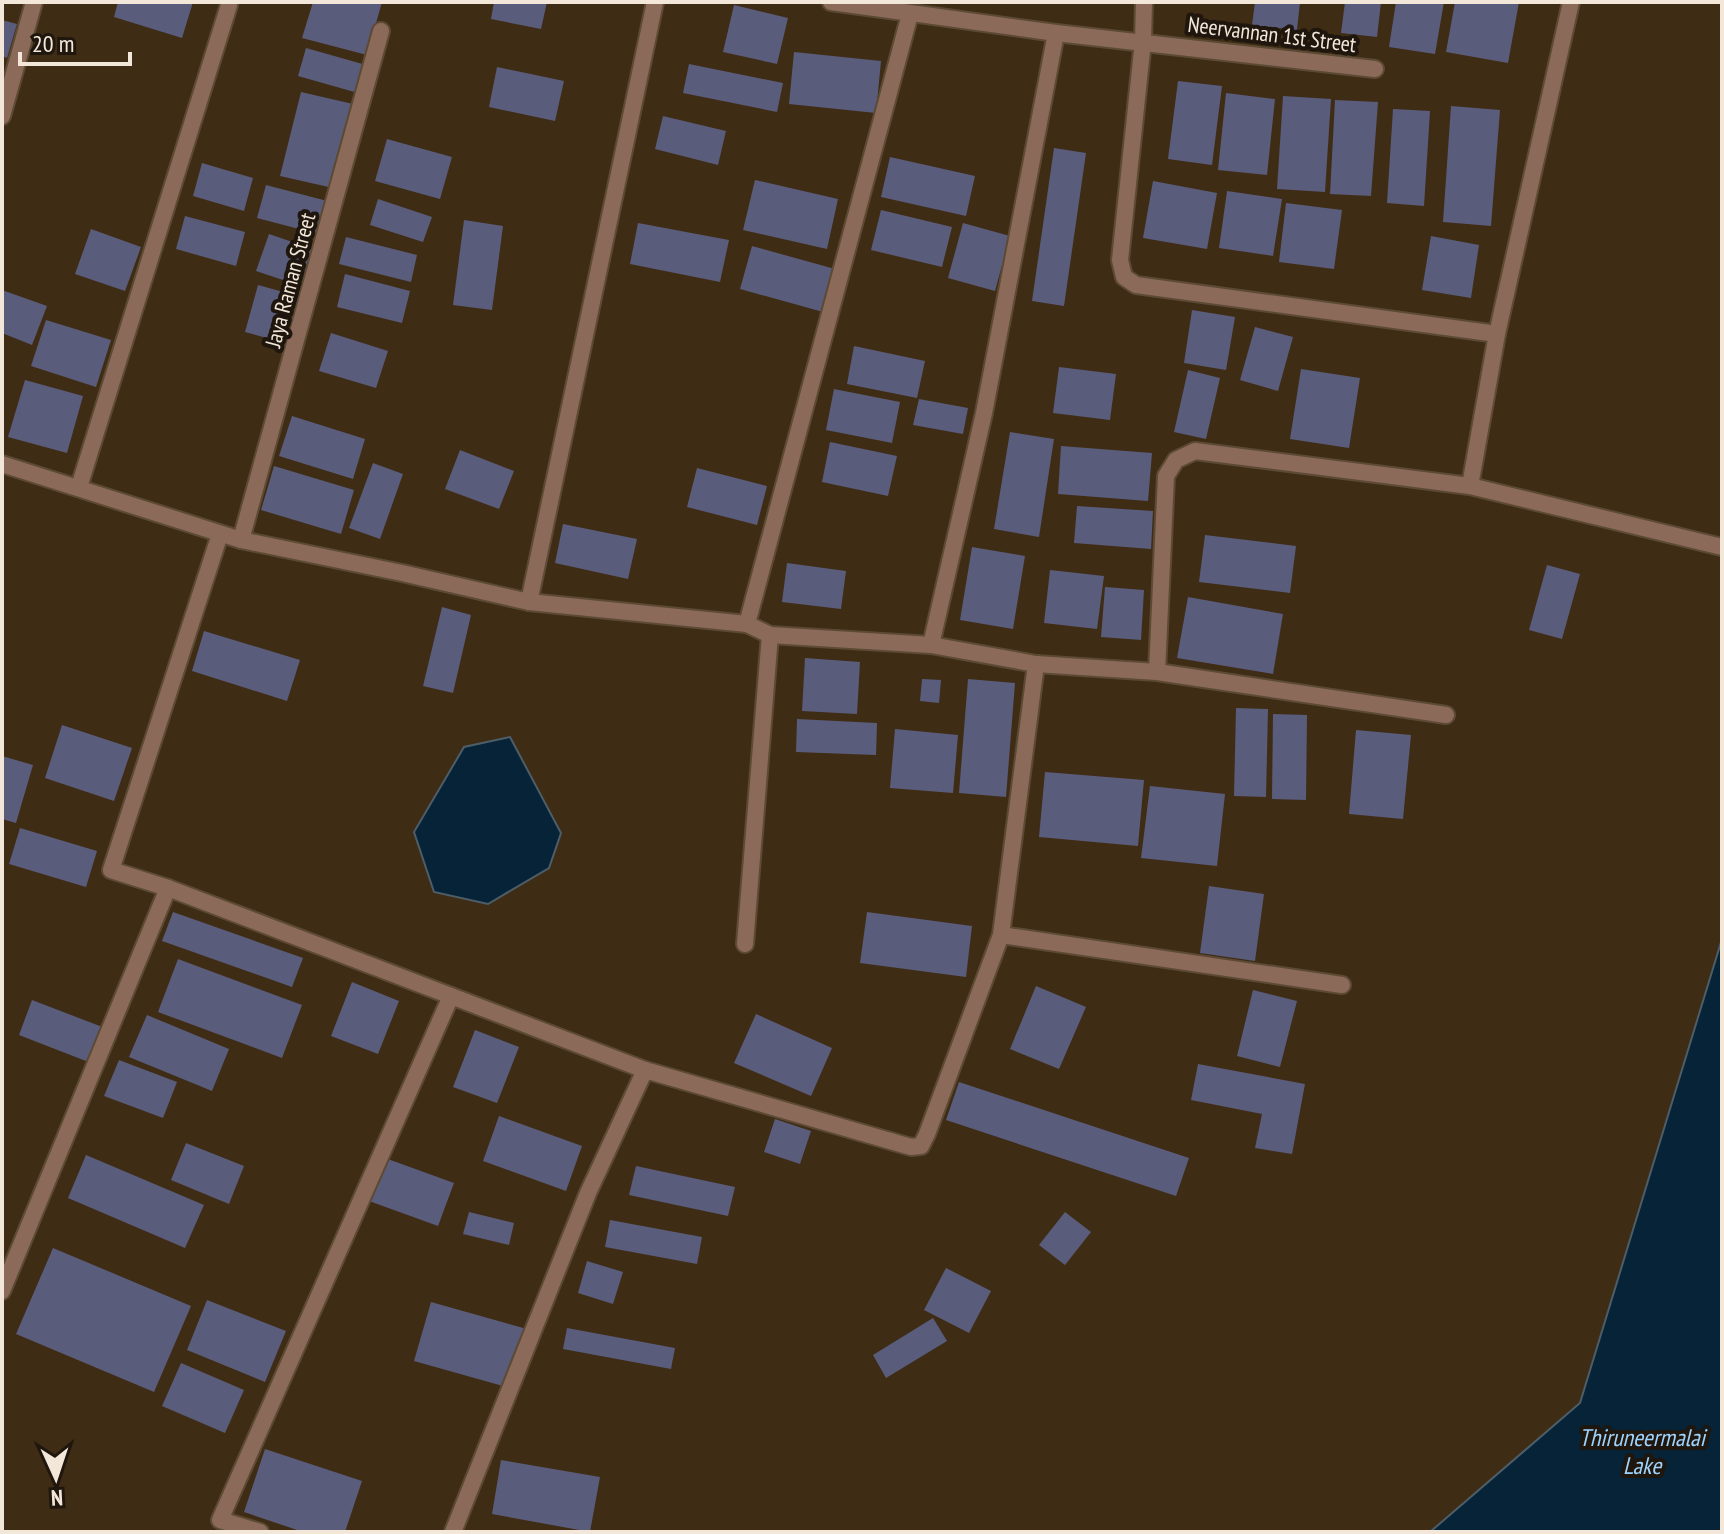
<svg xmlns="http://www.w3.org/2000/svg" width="1724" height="1534" viewBox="0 0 1724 1534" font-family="'PT Sans Narrow',sans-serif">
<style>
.water{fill:#062337;stroke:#4d5e68;stroke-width:2}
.building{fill:#5a5c7c}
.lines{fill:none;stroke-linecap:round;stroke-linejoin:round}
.street-casing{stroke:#5c4a34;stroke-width:20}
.street{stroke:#8c6a5a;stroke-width:16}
.labels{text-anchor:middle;stroke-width:8;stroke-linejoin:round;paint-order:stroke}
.street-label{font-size:22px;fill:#f3e7d9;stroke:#1f160d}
.water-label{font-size:24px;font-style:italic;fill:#9dd3fd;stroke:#1f160d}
</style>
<rect width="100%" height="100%" fill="#3f2c15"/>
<g class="water">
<path d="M510,737L561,833L549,868L488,904L434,892L414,832L464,747Z"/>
<path d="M1722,939V1532H1430L1580,1403Z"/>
</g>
<g class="building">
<path d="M118,2H193L182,38L114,17Z"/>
<path d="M313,2H382L367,55L302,38Z"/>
<path d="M494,2H547L541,29L491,19Z"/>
<path d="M1255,2H1300L1297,30L1252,25Z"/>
<path d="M1345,2H1381L1377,37L1341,33Z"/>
<path d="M1396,2H1444L1435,54L1389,47Z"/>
<path d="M1455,2H1519L1508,63L1446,52Z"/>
<path d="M734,5L788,18L777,64L723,52Z"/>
<path d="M2,20L17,24L7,58L2,56Z"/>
<path d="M306,48L366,65L358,93L298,76Z"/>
<path d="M794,52L881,61L876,113L789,104Z"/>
<path d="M689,64L783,83L777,112L683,93Z"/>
<path d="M497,67L564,81L555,121L489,107Z"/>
<path d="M1178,81L1222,86L1212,165L1168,159Z"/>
<path d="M301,92L353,104L333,188L280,176Z"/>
<path d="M1226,93L1275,99L1267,175L1218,170Z"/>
<path d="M1283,96L1331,99L1325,192L1277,189Z"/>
<path d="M1335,100L1378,102L1371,196L1330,194Z"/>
<path d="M1451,106L1500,110L1491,226L1443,222Z"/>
<path d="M1393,109L1430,111L1424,206L1387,203Z"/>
<path d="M663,116L726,131L718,165L655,149Z"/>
<path d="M387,139L452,157L440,199L375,181Z"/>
<path d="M1054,148L1086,153L1064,306L1032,301Z"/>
<path d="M890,157L975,176L966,216L881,197Z"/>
<path d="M202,163L253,178L244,211L193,196Z"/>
<path d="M755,180L838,199L827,249L743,230Z"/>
<path d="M1153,181L1217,193L1207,249L1143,238Z"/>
<path d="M266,185L331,202L322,235L257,218Z"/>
<path d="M1227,191L1282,199L1273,256L1219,248Z"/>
<path d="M378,199L432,217L423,242L370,225Z"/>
<path d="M1286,203L1342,210L1334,269L1279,262Z"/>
<path d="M881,210L952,227L942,267L871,250Z"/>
<path d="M185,216L245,232L236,266L176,249Z"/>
<path d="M464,220L503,226L492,310L453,305Z"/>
<path d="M638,223L729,240L720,282L630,264Z"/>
<path d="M963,223L1010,236L995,291L948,278Z"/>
<path d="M91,229L141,247L125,291L75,274Z"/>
<path d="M269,234L316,250L304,287L256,271Z"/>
<path d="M1431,236L1479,245L1471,298L1422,290Z"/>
<path d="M346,237L417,255L411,282L339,264Z"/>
<path d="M752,246L835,269L823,312L740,289Z"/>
<path d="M345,274L410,291L402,323L337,307Z"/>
<path d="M258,285L287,293L274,340L245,332Z"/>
<path d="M2,290L47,306L32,345L2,333Z"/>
<path d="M1192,310L1235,317L1226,370L1184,363Z"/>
<path d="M46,320L111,340L96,387L31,366Z"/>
<path d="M1255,327L1293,337L1278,391L1240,380Z"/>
<path d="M331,333L388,351L376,388L319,371Z"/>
<path d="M854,346L925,361L917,398L847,384Z"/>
<path d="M1059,367L1116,374L1110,420L1053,413Z"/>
<path d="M1301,369L1360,378L1349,448L1290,439Z"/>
<path d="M1188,370L1220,378L1206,439L1174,432Z"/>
<path d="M25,380L83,396L67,453L8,437Z"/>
<path d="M834,389L900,402L892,443L826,430Z"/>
<path d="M919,399L968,408L963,434L913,425Z"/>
<path d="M292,416L365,439L353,479L279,456Z"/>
<path d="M1010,432L1054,439L1039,537L994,529Z"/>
<path d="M830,442L897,456L888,496L822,482Z"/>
<path d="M1061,446L1152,453L1148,501L1058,494Z"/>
<path d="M460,450L514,471L499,509L445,489Z"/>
<path d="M373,463L403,474L380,539L349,528Z"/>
<path d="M274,466L354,490L341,534L261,510Z"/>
<path d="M697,468L767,486L757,525L687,507Z"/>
<path d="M1077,506L1153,511L1151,549L1074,543Z"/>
<path d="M563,524L637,539L628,579L555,563Z"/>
<path d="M1205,535L1296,546L1290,593L1199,582Z"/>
<path d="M972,547L1025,556L1013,629L960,620Z"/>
<path d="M787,563L846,571L841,609L782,602Z"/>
<path d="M1547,565L1580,574L1562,639L1529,630Z"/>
<path d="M1050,570L1104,576L1097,629L1044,623Z"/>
<path d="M1105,587L1144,590L1141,640L1101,637Z"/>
<path d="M1188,597L1283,614L1273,674L1177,658Z"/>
<path d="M442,607L471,615L453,693L423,686Z"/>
<path d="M204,631L300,660L287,701L192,671Z"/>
<path d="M805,658L860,662L857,714L802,711Z"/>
<path d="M922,679L941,680L939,703L920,701Z"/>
<path d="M968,679L1015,683L1006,797L959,793Z"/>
<path d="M1236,708L1268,709L1266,797L1234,796Z"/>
<path d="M1273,714L1307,715L1306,800L1272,799Z"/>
<path d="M797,719L877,723L876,755L796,752Z"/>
<path d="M62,725L132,748L114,801L45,778Z"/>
<path d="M895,729L958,735L953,793L890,788Z"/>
<path d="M1356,730L1411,735L1403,819L1349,814Z"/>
<path d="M2,756L33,765L16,823L2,819Z"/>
<path d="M1045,772L1144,780L1138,846L1039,837Z"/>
<path d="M1150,786L1225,794L1217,866L1141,858Z"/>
<path d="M20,828L97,851L86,887L9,864Z"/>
<path d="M1209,886L1264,894L1255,961L1200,953Z"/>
<path d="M173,912L303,958L292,987L162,941Z"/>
<path d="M867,912L972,926L966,977L860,963Z"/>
<path d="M178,959L302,1005L282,1058L158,1012Z"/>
<path d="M352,982L399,1001L378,1054L331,1036Z"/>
<path d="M1036,986L1086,1007L1059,1069L1010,1049Z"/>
<path d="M1253,990L1297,1001L1280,1067L1237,1056Z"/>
<path d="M32,1000L105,1028L91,1063L19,1035Z"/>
<path d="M756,1014L832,1048L811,1096L734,1063Z"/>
<path d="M147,1015L229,1049L212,1091L129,1057Z"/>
<path d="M475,1030L519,1047L497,1103L453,1087Z"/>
<path d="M119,1060L177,1082L163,1118L104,1096Z"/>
<path d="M1198,1064L1305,1084L1292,1154L1255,1148L1262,1114L1191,1100Z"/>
<path d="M959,1082L1189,1158L1176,1196L946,1120Z"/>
<path d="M499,1116L582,1146L566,1191L483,1161Z"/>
<path d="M775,1119L811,1131L800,1164L764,1152Z"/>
<path d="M186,1143L244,1166L229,1204L171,1180Z"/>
<path d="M86,1155L204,1205L185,1248L68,1198Z"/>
<path d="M385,1158L454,1183L438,1226L369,1201Z"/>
<path d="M636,1166L735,1187L728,1216L629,1195Z"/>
<path d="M469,1212L514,1223L509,1245L463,1234Z"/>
<path d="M1065,1212L1091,1232L1065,1265L1039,1245Z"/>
<path d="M610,1220L702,1237L697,1264L605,1247Z"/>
<path d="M53,1248L191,1306L154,1392L16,1334Z"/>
<path d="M587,1261L623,1272L613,1304L578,1293Z"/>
<path d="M946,1268L991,1291L969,1333L924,1310Z"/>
<path d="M207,1300L286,1331L265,1382L187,1350Z"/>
<path d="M431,1302L527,1329L510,1388L414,1361Z"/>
<path d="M933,1318L947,1341L886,1378L873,1355Z"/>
<path d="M567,1328L675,1348L671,1369L563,1349Z"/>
<path d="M181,1363L244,1390L225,1433L162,1406Z"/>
<path d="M265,1449L362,1481L345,1532H303L244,1512Z"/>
<path d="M501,1460L600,1477L590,1532L492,1514Z"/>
</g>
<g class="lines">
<defs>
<g id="street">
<path d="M831,2L1056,33L1375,69"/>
<path d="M1144,2L1143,41L1120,260L1124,277L1136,285L1497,334"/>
<path d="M2,116L34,2"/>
<path d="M2,464L241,540L402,573L529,602L747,624L770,635L931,645L1036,664L1157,672L1446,715"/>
<path d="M1470,486L1497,334L1571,2"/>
<path d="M79,487L229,5"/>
<path d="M220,534L111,870L168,888L645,1070L911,1147L921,1146L927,1134L1001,935L1036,664"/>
<path d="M241,540L381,31"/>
<path d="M529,602L655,2"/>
<path d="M747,624L910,14"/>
<path d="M931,645L984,413L1056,33"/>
<path d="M1157,672L1166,476L1176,460L1195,451L1470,486L1722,547"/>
<path d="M1001,935L1342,985"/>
<path d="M745,944L770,635"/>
<path d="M2,1291L168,888"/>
<path d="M260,1532L220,1520L451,996"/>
<path d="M453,1532L588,1193L645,1070"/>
</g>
</defs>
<use href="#street" class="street-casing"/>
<use href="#street" class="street"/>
</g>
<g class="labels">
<g class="street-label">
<text transform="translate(1272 34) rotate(7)" y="8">Neervannan 1st Street</text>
<text transform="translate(290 280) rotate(-75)" y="8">Jaya Raman Street</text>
</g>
<g class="water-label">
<text x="1642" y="1446">Thiruneermalai<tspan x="1642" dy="28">Lake</tspan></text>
</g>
</g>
<rect width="1724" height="1534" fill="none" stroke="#f3e7d9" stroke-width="8"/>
<g transform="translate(56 1478) rotate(177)" stroke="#1f160d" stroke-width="6" paint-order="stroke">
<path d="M0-6L14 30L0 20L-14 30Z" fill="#f3e7d9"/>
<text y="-12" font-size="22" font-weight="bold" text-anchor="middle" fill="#f3e7d9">N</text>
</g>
<path d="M20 52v12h110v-12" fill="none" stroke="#f3e7d9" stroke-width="4"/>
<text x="32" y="52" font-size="24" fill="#f3e7d9" stroke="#1f160d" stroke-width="6" paint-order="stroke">20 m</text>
</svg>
